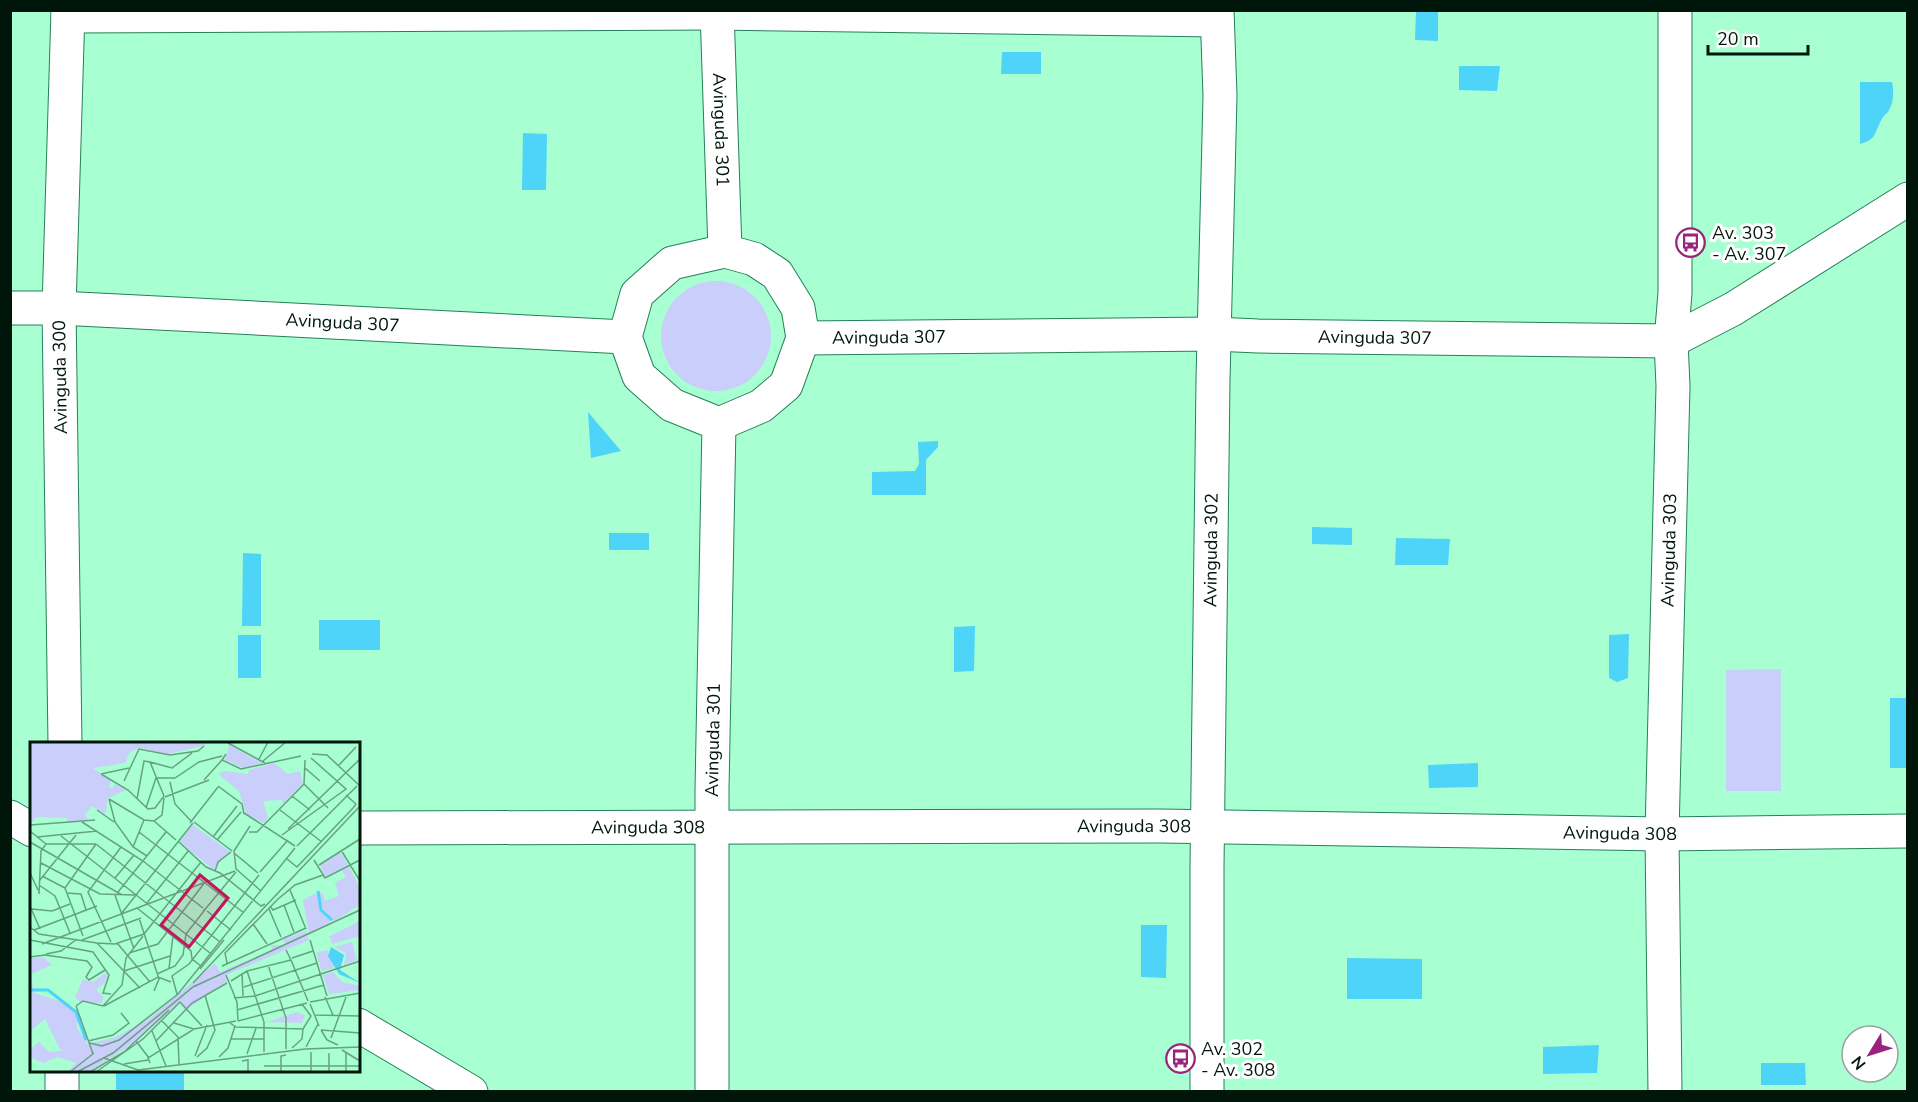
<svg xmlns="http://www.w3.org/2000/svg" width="1918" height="1102" viewBox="0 0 1918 1102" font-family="'Nunito Sans',sans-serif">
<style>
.green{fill:#c9cefb}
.water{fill:#4ed3f9}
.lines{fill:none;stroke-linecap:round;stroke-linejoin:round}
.minor-casing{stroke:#258058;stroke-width:35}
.minor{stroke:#fff;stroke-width:33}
.labels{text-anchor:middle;stroke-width:6;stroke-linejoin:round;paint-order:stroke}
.street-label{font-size:18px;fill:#00160a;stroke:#fff}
.poi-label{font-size:18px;fill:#00160a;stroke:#fff;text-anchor:start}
.inset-river{fill:none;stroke:#4ed3f9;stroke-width:3}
.inset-road{fill:none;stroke:#65a281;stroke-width:1.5}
.view{fill:#c2185b;fill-opacity:0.15;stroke:#c2185b;stroke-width:3}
.inset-edge{fill:none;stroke:#00160a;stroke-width:3}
</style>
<rect width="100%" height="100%" fill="#a8ffd1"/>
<g class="green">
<circle cx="716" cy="336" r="55"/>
<path d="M1781,669V791H1726V670Z"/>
</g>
<g class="water">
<path d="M1416,11H1438V41L1415,40Z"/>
<path d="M1002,52H1041V74H1001Z"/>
<path d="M1459,66H1500L1497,91L1459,90Z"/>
<path d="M1860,82H1892C1894,92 1894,102 1888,112C1886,114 1883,116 1882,119C1874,132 1878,139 1860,144Z"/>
<path d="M523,133L547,134L546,190H522Z"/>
<path d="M588,412L621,451L591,458Z"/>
<path d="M938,441V447L926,460V495H872V472L915,471L919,464L918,442Z"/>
<path d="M1312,527L1352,528V545L1312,544Z"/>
<rect x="609" y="533" width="40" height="17"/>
<path d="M1396,538L1450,539L1448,565H1395Z"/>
<path d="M243,553L261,554V626H242Z"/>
<rect x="319" y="620" width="61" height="30"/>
<path d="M975,626L974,671L954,672V627Z"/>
<path d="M1629,634L1628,678L1617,682L1609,678V635Z"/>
<rect x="238" y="635" width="23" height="43"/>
<rect x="1890" y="698" width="17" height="70"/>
<path d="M1478,763V787L1429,788L1428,765Z"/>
<path d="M1141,925H1167L1166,978L1141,977Z"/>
<path d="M1347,958L1422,959V999H1347Z"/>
<path d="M1599,1045L1597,1073L1543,1074V1047Z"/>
<path d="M1761,1063H1805L1806,1085H1761Z"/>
<path d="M116,1071H184V1090L116,1091Z"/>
</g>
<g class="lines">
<defs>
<g id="minor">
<path id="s1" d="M717,10L725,251"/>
<path d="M68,16L717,13L1217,20"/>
<path d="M725,251L754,259L777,274L798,308L803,338L786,385L761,406L719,424L672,405L639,376L625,337L637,294L672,263Z"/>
<path id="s2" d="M10,308H59L625,337"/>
<path id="s3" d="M803,338L1214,334L1258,336L1671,341L1733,309L1908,199"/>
<path d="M65,744L59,308L68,10"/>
<path d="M10,817L32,830"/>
<path id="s4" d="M358,828L1161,826L1662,834L1908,831"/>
<path d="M358,1025L471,1092"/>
<path d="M62,1092V1070"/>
<path id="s5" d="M712,1092V790L719,424"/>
<path id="s6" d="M1207,1092V868L1213,380L1220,96L1217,10"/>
<path id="s7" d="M1665,1092L1662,834L1673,386L1671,341L1675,293V10"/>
</g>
</defs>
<use href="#minor" class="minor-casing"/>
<use href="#minor" class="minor"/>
</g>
<defs>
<symbol id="bus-ring" viewBox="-11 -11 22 22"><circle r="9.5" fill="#fff" stroke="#9a237c" stroke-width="1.5"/><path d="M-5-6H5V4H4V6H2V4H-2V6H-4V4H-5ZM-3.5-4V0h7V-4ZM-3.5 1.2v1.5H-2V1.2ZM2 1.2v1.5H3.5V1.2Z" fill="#9a237c"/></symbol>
</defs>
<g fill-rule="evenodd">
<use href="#bus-ring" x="1674" y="226" width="33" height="33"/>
<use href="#bus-ring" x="1164" y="1042" width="33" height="33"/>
</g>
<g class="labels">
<g class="street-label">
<text dy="6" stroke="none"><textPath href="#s1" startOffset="120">Avinguda 301</textPath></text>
<text dy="6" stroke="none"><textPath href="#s2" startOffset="333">Avinguda 307</textPath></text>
<text dy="6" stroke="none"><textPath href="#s3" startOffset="86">Avinguda 307</textPath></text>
<text dy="6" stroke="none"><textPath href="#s3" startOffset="572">Avinguda 307</textPath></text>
<text transform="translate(60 377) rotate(-91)" y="6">Avinguda 300</text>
<text dy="6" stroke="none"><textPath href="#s6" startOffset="542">Avinguda 302</textPath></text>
<text dy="6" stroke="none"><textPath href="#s7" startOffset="542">Avinguda 303</textPath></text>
<text dy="6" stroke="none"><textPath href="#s5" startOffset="352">Avinguda 301</textPath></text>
<text dy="6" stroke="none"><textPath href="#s4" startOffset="776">Avinguda 308</textPath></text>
<text dy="6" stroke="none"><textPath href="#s4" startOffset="290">Avinguda 308</textPath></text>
<text dy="6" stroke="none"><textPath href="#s4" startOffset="1262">Avinguda 308</textPath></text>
</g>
<g class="poi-label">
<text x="1712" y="239">Av. 303<tspan x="1712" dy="21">- Av. 307</tspan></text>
<text x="1201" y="1055">Av. 302<tspan x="1201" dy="21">- Av. 308</tspan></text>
</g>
</g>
<g transform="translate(30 742)">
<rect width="330" height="330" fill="#a8ffd1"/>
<path d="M0,0H174L176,3L138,12L110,6L100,10L95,21L63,26L81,39L79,45L82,47L85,42L96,48L78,56L75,72L62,64L55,73L58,78L37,81V76L6,75L0,82ZM199,3L232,21L214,26L195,18ZM244,21L258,32L270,29L273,41L253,62L252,58L233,59L238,76L234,81L216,72L209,49L188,32L195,29L218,32L219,28ZM163,83L200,110L183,127L150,100ZM310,110L318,123L295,135L290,123ZM319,125L330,146V163L304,179L293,167L288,152L292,150L295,159L309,154L305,141L316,135L312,129ZM286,151L291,168L303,178L279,193L273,158ZM330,179V194L302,202L300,194ZM276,189L279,198L196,233L197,239L155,269L150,260L105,300L59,330H37L46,321L28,315L13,321L0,315V307L9,300L19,310L31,309L15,277L0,289V217L13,215L22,223L1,232L4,251L38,262L48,271L47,286L58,302L86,295L120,276L185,221L190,230L242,208L241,203H256L253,197ZM322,200L327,218L314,223L316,211L304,205ZM297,208L304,226L292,229L286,211ZM303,230L312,240L330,244V248L299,252L293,233ZM74,232H78L74,241L66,248L74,255L71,261L50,260L45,255L53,237L63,240ZM267,270L275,273L272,281L237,280Z" fill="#c9cefb"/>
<path d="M301,205L314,213L310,228L330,241L309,232L298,214Z" fill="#4ed3f9"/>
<path class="inset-river" d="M288,149L291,168L302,178M0,248H18L46,270L56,298"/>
<path class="inset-road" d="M198,1L235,21M196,12L192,18L211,27L271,14M282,12L297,13L330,44M229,17L238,0M233,19L256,0M120,20L142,26L162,11M309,23L326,5M275,26L290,39M71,32L98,48L118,67L125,66L134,54M71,32L99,26M174,38L192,18M94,39L109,7L140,13L168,9L174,4M140,40L145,62L161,79M274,42L298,66M274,42L275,18M188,44L212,62L214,72M262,54L280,68M135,55L179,38M79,57L114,78L124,79L132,73L134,56M79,57L85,80L103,105L117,114M107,57L114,19L120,20L134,54M116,66L126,36H145L169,20L192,14M67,68L84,80M250,68L292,100M214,71L265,104M124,79L146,98M52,80L113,119L173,166M164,80L202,109M160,81L188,45M0,83L65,78M220,84L204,109L206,127L231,149M258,87L330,17M0,89L16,102M109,90L214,171M219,90H227L274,42M252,93L316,47L281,16M31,94L180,211M7,95L67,89M183,95L207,64M187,98L211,70M0,100L92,153M149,100L176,125L190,131L231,164L235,162M16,102H66M66,102L190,200M267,104L327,44M103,105L114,78M311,108L330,139M204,111L228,131M257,117L267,125L323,66L326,62L316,53M284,118L295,136L330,118M11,121L70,152L105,153M289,123L330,97M185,129L188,120L201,110M230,130L258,98M0,131L8,148M12,134L35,146M85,136L104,113M10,138L46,93M9,143L25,154L40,191M35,146L66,102M35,146L53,194M9,147V152L11,109L16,102M260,148L276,187M88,150L136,90M36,151L51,152L56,168M85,153L104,207M117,161L159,108M254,163L264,190M0,164L10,187M240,164L243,168L266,158M177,165L206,130M107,166L161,209L162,217L171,224M2,167L22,169L40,162M239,167L251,195M177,169L201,188M91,172L163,81M109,176L129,237L124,249M223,182L237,202M0,185L9,192L67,201L85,202L114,192L171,120M173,187L196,157M4,188L67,164M0,198L63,210L79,233L73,251L81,252M52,198L111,176M280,198L297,254M81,200L58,150L91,105M67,201L110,246M87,201L120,240M12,202L205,129M99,211L128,202L175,140M16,212L31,209L47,197M0,215L15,213L57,219L62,225L56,235L59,238L75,228M262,216L283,209M261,218L278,259M197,221L195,211L248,157L265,143L293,133M238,223L256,276V307M192,224L276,186M139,226L143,194M170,227L194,198M94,229L140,214M217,229L234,280V310M212,231L213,254M127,232L145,224L153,213L156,192L177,165L173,169M196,233L207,260L208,279M201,239L217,229L261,218L256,208M163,241L330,64M214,245L287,221M147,252L142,234L159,222L229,133M295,255L303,273M204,256L225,254L330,219M280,260L330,251M280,262L289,284M46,264L53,259L73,264L92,243L96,216L113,194M46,264L63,312M74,264L128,235L141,240M207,268L294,243M284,273L330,274M131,278L148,295L149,322M208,279L277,261M144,281L164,287M200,281L206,285L273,287L281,274L272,262M291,288L330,291M291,288L297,298L308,303M122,289L136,324M301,296L316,255M201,297H234M58,299L83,293L99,281L91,271M106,299L119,316M126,299L162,261L197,241M60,301L72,304L89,298L148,252L265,106M276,305L288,282M262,306L272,297L273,287M312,308L330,319M299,311V330M217,312L226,286M165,314L177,283M167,315L177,306L185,288L175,253M189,315L198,306L205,284M74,316L108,328L275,307L330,305M212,319L218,318V330M120,321L118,316L164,287L206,279M94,322L118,318M234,324H330M40,330L64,311M47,330L83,311L163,245L330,168M60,330L94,310L139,268M66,330L113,297L150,260L172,284M251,330V314L256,313M281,330V310M316,330V310"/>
<path class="view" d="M170,133L198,156L159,205L131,183Z"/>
<rect width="330" height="330" class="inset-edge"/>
</g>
<rect width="1918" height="1102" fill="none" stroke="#00160a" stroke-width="24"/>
<g transform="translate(1870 1054) rotate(232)"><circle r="28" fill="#ffffff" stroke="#99a29d" stroke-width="1.5"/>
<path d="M0-4.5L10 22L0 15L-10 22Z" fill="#9a237c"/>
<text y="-9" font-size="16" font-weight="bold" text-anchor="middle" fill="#00160a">N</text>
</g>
<path d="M1708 45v9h100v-9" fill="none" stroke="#00160a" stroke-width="3"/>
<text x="1717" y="45" font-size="18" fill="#00160a" stroke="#ffffff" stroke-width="4.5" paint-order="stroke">20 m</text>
</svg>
